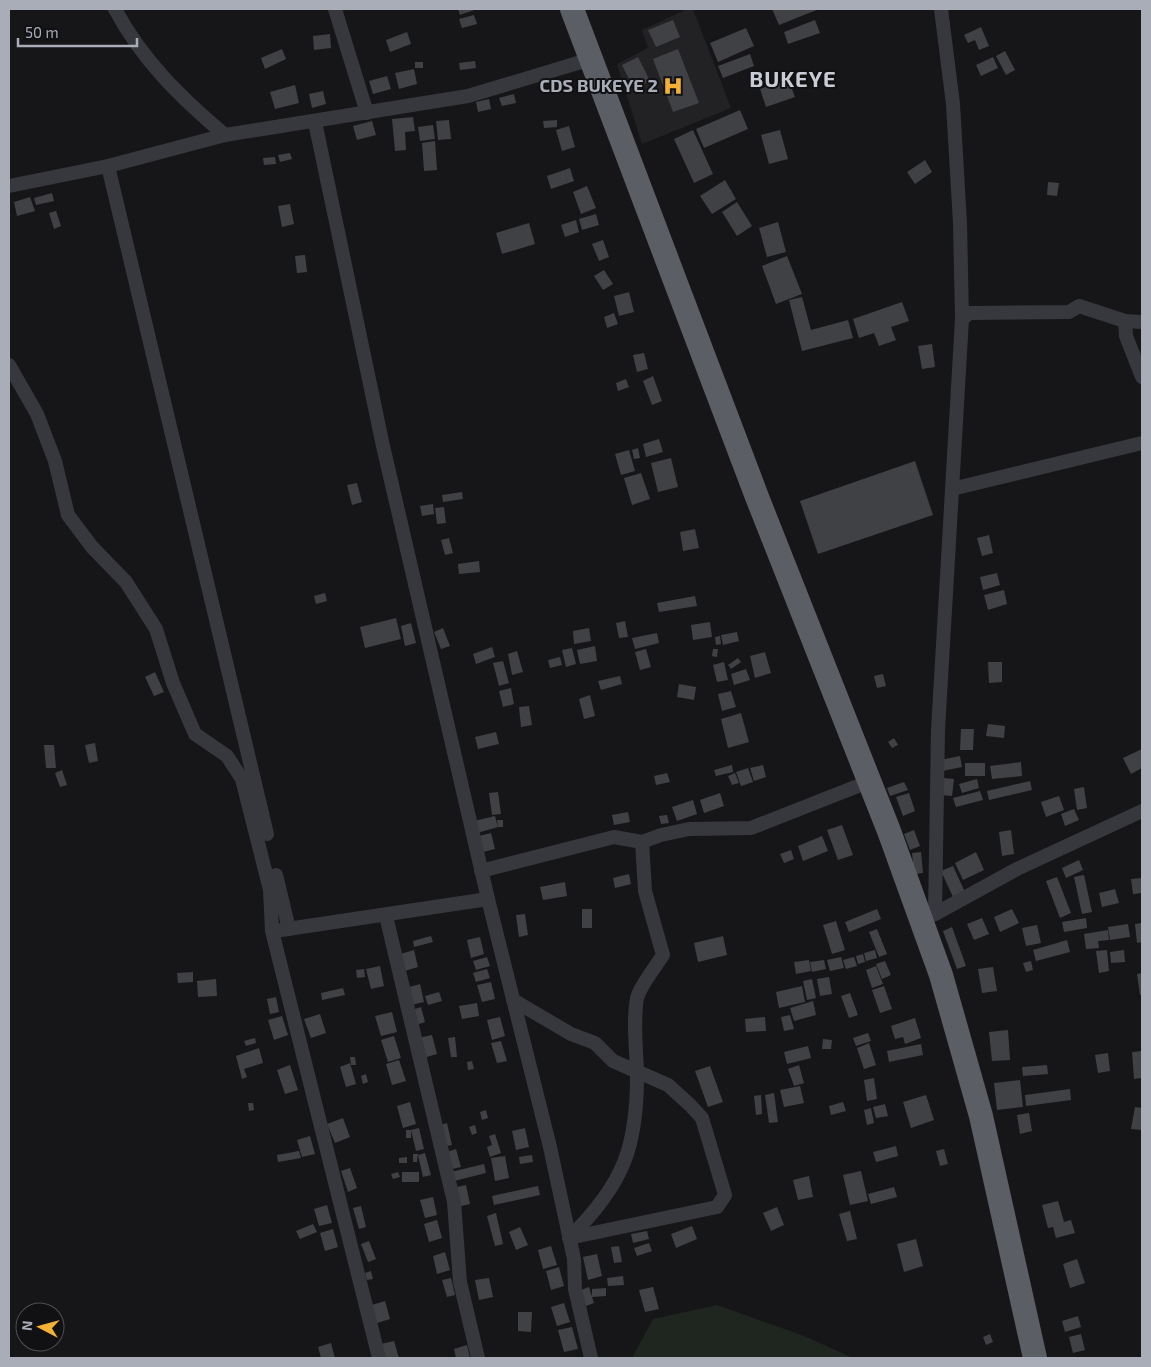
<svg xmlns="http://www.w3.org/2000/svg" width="1151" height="1367" viewBox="0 0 1151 1367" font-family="'Exo 2',sans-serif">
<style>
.built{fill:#222225}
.green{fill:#1e261f}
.building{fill:#404145}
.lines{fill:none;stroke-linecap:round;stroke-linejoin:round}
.minor{stroke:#37383d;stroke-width:14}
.trunk{stroke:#5b5e65;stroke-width:24}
.labels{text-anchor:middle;stroke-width:4;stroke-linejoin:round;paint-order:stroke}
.poi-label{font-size:18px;font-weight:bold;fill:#a8adb8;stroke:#111113;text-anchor:end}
.district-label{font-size:22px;font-weight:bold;letter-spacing:1px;fill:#c9ccd4;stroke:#111113}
</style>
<rect width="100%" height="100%" fill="#161618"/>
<path class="built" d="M687,9H693L731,108L642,144L617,64L648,48L642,30Z"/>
<path class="green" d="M717,1305L804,1336L853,1358H632L653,1319Z"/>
<g class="building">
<path d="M458,9H477L460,15Z"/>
<path d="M772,9H819L779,25Z"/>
<path d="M474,15L477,24L462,28L459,19Z"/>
<path d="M673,20L680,37L656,47L648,30Z"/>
<path d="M815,20L820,33L788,44L784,32Z"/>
<path d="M981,27L989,46L979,50L975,40L968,43L964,35Z"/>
<path d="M746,28L754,46L718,62L710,43Z"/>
<path d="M407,32L411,44L390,52L386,40Z"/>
<path d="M330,34L331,48L314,50L313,36Z"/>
<path d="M282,49L286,59L265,69L261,58Z"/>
<path d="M678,49L699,103L673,112L653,59Z"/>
<path d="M1005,51L1015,70L1006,75L996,56Z"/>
<path d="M750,54L754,66L723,78L718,66Z"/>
<path d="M638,57L650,81L634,89L622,65Z"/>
<path d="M993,57L998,68L981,76L976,65Z"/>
<path d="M475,61L476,68L460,70L459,63Z"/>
<rect x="415" y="62" width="8" height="6"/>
<path d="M414,69L417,84L399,89L395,73Z"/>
<path d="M387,76L391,89L373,94L369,81Z"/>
<path d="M788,78L795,97L766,107L760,89Z"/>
<path d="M295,85L299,103L275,109L270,92Z"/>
<path d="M323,91L326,104L312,108L309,94Z"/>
<path d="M514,94L516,103L502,106L499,98Z"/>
<path d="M489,99L491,109L478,112L476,102Z"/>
<path d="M740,110L748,129L704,148L696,129Z"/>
<path d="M413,117L415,131L405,132L406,150L395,151L392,119Z"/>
<path d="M449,120L451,139L438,140L436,121Z"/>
<path d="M557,120V127L544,128L543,121Z"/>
<path d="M372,121L376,135L357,140L353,126Z"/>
<path d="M433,125L435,139L420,141L418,127Z"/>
<path d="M569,126L575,147L562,151L556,130Z"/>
<path d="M693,130L713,174L694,183L674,139Z"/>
<path d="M780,130L788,159L769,164L761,135Z"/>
<path d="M435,141L437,170L424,171L422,143Z"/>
<path d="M290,153L292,159L280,162L278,155Z"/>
<path d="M275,157L276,164L264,165L263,158Z"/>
<path d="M925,160L932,172L915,184L907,172Z"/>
<path d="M570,168L574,181L551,189L547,176Z"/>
<path d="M725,180L736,199L712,214L700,196Z"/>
<path d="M1048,182L1059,183L1057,196L1047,195Z"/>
<path d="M587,186L596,208L581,214L573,192Z"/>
<path d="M52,193L54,201L36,205L34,198Z"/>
<path d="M30,197L35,211L17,216L14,202Z"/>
<path d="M737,202L752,226L737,236L722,212Z"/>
<path d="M290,204L294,224L282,227L278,206Z"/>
<path d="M56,211L61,226L54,229L49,213Z"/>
<path d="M596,214L599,225L582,230L579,219Z"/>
<path d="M576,220L579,232L565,237L561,225Z"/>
<path d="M778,222L786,252L767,257L759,228Z"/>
<path d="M529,223L535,244L502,254L496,233Z"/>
<path d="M603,240L609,257L599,261L592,244Z"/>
<path d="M305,255L307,272L297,273L295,256Z"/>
<path d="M787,256L802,294L776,304L762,266Z"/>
<path d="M604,270L613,284L603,290L594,276Z"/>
<path d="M629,292L634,312L619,316L614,296Z"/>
<path d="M802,297L811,330L848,320L853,338L802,351L789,300Z"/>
<path d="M902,302L909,321L891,327L896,340L879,346L874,333L859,338L853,319Z"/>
<path d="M614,313L618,324L607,328L604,317Z"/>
<path d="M932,344L935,367L922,369L918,346Z"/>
<path d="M644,353L648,369L637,372L633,355Z"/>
<path d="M653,376L662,401L652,405L643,381Z"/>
<path d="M626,379L629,387L618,391L616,383Z"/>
<path d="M659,439L663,452L646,457L643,444Z"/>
<path d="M638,448L640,458L634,459L632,450Z"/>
<path d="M629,450L635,471L621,475L615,454Z"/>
<path d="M671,458L678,487L658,492L651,463Z"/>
<path d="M915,461L933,515L818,554L800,501Z"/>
<path d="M641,473L650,499L632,505L624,478Z"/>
<path d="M357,483L362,502L352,505L347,485Z"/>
<path d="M462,492L463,499L443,502L442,495Z"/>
<path d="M433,504L434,514L422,516L420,506Z"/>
<path d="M444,507L446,523L437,524L435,508Z"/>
<path d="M695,529L699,548L683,551L680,532Z"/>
<path d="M989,535L993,553L982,556L977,538Z"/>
<path d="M449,538L453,553L445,555L441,540Z"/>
<path d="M479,561L480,572L459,574L458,564Z"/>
<path d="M997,573L1000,585L983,590L980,577Z"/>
<path d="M1004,590L1007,604L988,610L984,595Z"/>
<path d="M325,593L327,601L316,604L314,596Z"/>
<path d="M695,596L697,606L659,612L657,603Z"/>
<path d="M396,618L401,639L365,648L360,627Z"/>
<path d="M625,621L628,637L619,638L616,623Z"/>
<path d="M710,622L712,637L693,640L691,625Z"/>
<path d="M411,623L416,643L405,646L401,626Z"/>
<path d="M443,628L450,646L441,649L434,632Z"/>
<path d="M589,628L591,641L574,644L573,631Z"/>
<path d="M737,632L739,641L723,645L721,635Z"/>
<path d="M657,633L659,643L635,649L632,638Z"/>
<path d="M720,636L721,644L716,645L715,637Z"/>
<path d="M595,646L597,661L580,664L577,650Z"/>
<path d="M492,647L495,657L476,664L473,654Z"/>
<path d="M572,648L576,664L566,667L562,650Z"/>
<path d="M646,649L651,667L640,670L635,652Z"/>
<path d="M713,649H718L717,657L712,656Z"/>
<path d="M517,651L523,672L512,675L508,654Z"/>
<path d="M765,652L771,673L755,678L750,656Z"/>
<path d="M560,657L562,665L550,668L548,660Z"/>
<path d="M738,658L741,662L731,669L728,665Z"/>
<path d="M503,661L509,683L499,686L493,663Z"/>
<path d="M724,662L728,680L717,682L713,665Z"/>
<path d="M988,662H1002V682L989,683Z"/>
<path d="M746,669L750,680L734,685L731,674Z"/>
<path d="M155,672L164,692L154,696L145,677Z"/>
<path d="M883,674L886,686L877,688L874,676Z"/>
<path d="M620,676L622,684L601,690L598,681Z"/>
<path d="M679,684L696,687L694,700L677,697Z"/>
<path d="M511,688L514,704L503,707L499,691Z"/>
<path d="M731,691L736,707L722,711L718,694Z"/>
<path d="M590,695L595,716L584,719L579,699Z"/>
<path d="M529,706L532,725L521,727L519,707Z"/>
<path d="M741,713L749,742L728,748L721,719Z"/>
<path d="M988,724L1005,726L1004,738L986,736Z"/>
<path d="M961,729H974L973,750H960Z"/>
<path d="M496,732L499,744L478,749L475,737Z"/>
<path d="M894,738L898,745L892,748L888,742Z"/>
<path d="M95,743L98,761L89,763L85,745Z"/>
<path d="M44,745H54L56,768H46Z"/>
<path d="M1142,749V768L1131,774L1123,758Z"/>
<path d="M960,756L962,767L942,771L940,760Z"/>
<path d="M1021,762L1022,776L992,779L990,766Z"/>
<rect x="965" y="763" width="20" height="13"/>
<path d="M732,765L733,772L716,776L714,770Z"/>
<path d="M763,765L766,777L754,781L750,768Z"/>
<path d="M748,768L753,782L741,786L736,772Z"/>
<path d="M62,770L67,785L60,787L55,773Z"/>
<path d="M667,773L670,782L656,785L654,776Z"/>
<path d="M735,773L739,783L732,785L728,776Z"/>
<path d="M943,778L954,779L952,796L941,795Z"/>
<path d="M977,779L979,788L962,793L959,784Z"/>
<path d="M1030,781L1032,790L989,800L987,791Z"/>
<path d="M904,782L908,790L890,796L887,788Z"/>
<path d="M1084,787L1087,808L1077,810L1074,789Z"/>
<path d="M980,791L983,800L956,807L953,798Z"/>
<path d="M498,792L501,814L492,815L489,793Z"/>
<path d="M720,793L724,806L704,813L700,800Z"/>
<path d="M909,793L915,811L903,816L896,797Z"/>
<path d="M1059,796L1064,810L1046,817L1041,802Z"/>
<path d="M693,800L697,814L677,821L672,807Z"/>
<path d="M1074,809L1079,820L1065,826L1061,814Z"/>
<path d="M628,812L630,822L614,825L612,815Z"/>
<path d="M667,815L669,823L661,824L659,816Z"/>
<path d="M495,816L498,827L477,833L474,821Z"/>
<path d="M497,820H503V827H498Z"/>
<path d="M842,825L853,855L838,860L827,830Z"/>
<path d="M914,830L920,846L910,850L904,834Z"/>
<path d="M1011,830L1014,854L1002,856L999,832Z"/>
<path d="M491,833L495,849L483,852L479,836Z"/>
<path d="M822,836L828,851L803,861L798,846Z"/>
<path d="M791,850L794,859L784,863L780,854Z"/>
<path d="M921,852L923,873L914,874L912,853Z"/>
<path d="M976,852L984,870L963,880L955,863Z"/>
<path d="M1079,860L1083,870L1066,878L1062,868Z"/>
<path d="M953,866L965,892L953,897L941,871Z"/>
<path d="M629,874L631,884L615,888L613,878Z"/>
<path d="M1084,875L1092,912L1082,914L1074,877Z"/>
<path d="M1057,877L1071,913L1060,918L1046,881Z"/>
<path d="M1142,878V893L1133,894L1131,879Z"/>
<path d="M565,882L567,896L543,900L540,887Z"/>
<path d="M1115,889L1119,903L1102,907L1099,893Z"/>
<rect x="582" y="909" width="10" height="19"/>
<path d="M877,909L881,919L849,932L845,922Z"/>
<path d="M1012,909L1019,923L1000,932L994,917Z"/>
<path d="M525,914L528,935L519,937L516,915Z"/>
<path d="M982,918L989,934L974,940L967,924Z"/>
<path d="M1086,918L1087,928L1064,932L1062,922Z"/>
<path d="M836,921L845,950L832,954L823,925Z"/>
<path d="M1142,923V942L1137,943L1135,924Z"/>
<path d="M1128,924L1130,937L1110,940L1108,927Z"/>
<path d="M1037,925L1041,943L1026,946L1022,928Z"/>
<path d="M952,927L966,966L957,969L943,931Z"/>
<path d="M877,929L887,954L879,957L869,932Z"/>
<path d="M1108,930L1109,940L1098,941L1099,948L1086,949L1084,934Z"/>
<path d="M431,936L433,942L414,947L413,941Z"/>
<path d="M723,936L727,955L698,962L694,943Z"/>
<path d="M480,937L484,954L471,958L467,940Z"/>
<path d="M1067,940L1070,952L1036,961L1033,950Z"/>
<path d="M414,950L418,967L401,972L397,955Z"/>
<path d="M875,950L877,958L866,961L864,953Z"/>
<path d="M1107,950L1109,971L1099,973L1096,951Z"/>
<path d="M1124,950L1125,962L1111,963L1110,952Z"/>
<path d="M863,954L865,962L858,964L856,956Z"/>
<path d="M487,957L490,966L476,970L473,961Z"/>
<path d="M841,957L844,968L830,971L827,960Z"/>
<path d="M854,957L857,966L846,969L843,960Z"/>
<path d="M809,960L811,971L796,974L794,962Z"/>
<path d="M824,960L826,969L812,972L810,962Z"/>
<path d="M885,961L891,975L882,979L876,964Z"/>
<path d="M1031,961L1033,970L1026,972L1023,963Z"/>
<path d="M380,966L384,986L371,989L366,969Z"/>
<path d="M876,966L883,984L872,988L866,970Z"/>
<path d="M993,967L997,991L982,993L978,969Z"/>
<path d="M364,969L365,977L357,978L356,970Z"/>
<path d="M487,969L490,978L476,982L473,973Z"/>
<path d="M193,972V982L178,983L177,973Z"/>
<path d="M1142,973V995H1140L1137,974Z"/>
<path d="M829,977L832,994L820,996L817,979Z"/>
<path d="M216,979L217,996L198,997L197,981Z"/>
<path d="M812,979L816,998L807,1000L803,981Z"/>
<path d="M491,982L495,999L482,1002L477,985Z"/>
<path d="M420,984L424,1002L411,1005L406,988Z"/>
<path d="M802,986L805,1002L779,1008L776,992Z"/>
<path d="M884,986L892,1009L880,1013L872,990Z"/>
<path d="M343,988L345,995L322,1000L321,993Z"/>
<path d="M439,992L442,1001L428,1005L425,996Z"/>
<path d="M850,993L858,1015L849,1018L841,996Z"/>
<path d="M276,997L279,1012L270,1014L267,999Z"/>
<path d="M813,1001L816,1015L794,1021L790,1008Z"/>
<path d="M477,1003L479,1016L462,1019L459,1006Z"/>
<path d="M421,1007L425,1022L416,1025L412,1010Z"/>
<path d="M392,1012L397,1032L381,1036L375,1016Z"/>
<path d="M320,1014L326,1033L311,1038L304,1019Z"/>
<path d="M790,1015L794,1029L784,1031L781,1017Z"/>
<path d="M282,1016L288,1035L274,1040L268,1020Z"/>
<path d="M500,1017L505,1036L492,1040L487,1020Z"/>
<path d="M765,1017L766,1031L746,1032L745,1019Z"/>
<path d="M915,1018L921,1038L905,1044L903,1037L895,1039L891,1026Z"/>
<path d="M1008,1030L1010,1060L992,1061L989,1032Z"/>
<path d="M868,1033L871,1041L856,1046L853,1038Z"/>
<path d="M432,1035L437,1054L423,1058L418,1038Z"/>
<path d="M394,1036L401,1058L388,1062L381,1040Z"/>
<path d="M455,1037L457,1057H451L448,1038Z"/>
<path d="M255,1038L256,1043L246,1046L244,1041Z"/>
<path d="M823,1039L832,1040L831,1049H822Z"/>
<path d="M501,1041L507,1061L497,1063L491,1043Z"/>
<path d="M869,1043L876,1065L864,1069L857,1048Z"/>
<path d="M921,1044L923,1055L889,1062L887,1051Z"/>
<path d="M808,1046L811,1058L787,1064L784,1052Z"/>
<path d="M259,1048L263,1063L244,1069L247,1077L242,1079L236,1056Z"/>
<path d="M1142,1051V1078L1134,1079L1132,1052Z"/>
<path d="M1108,1053L1110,1071L1098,1073L1095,1055Z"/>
<path d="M350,1057H355L356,1065H351Z"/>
<path d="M399,1060L406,1081L392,1085L386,1064Z"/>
<path d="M472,1061L474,1069L468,1070L467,1062Z"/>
<path d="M350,1063L356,1084L346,1087L340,1067Z"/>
<path d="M290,1065L298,1090L285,1094L277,1070Z"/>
<path d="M799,1065L804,1083L794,1086L788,1069Z"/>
<path d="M1047,1065L1048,1074L1023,1076L1022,1067Z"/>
<path d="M710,1066L723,1102L708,1107L695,1071Z"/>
<path d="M366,1074L368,1082L363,1084L361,1076Z"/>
<path d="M874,1078L877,1099L867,1101L864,1080Z"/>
<path d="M1020,1080L1023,1107L997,1110L994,1083Z"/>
<path d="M800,1086L804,1103L784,1107L780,1090Z"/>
<path d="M1070,1089L1071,1100L1026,1106L1025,1095Z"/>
<path d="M774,1093L778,1122L769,1123L765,1095Z"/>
<path d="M761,1095L762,1114L756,1115L754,1096Z"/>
<path d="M926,1095L934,1120L911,1128L903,1102Z"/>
<path d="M410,1102L416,1124L403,1128L397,1106Z"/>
<path d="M843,1102L846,1111L831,1115L829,1106Z"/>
<path d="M248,1103H253L254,1110L249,1111Z"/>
<path d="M885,1104L888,1116L876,1118L873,1107Z"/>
<path d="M1135,1107L1142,1108V1130L1131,1129Z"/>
<path d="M871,1108L874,1123L867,1125L864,1110Z"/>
<path d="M486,1110L488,1118L482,1120L480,1112Z"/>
<path d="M1029,1113L1032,1131L1020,1134L1017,1115Z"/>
<path d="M343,1118L350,1137L335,1143L327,1124Z"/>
<path d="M447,1123L452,1145L443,1147L438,1126Z"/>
<path d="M475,1125L477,1133L472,1135L469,1127Z"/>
<path d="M419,1128L424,1149L416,1151L411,1130Z"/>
<path d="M525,1128L529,1147L516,1150L512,1131Z"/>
<rect x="406" y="1130" width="5" height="8"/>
<path d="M495,1134L501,1153L490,1157L487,1147L492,1145L489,1136Z"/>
<path d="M310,1136L315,1154L302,1157L297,1140Z"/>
<path d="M896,1146L898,1156L876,1162L873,1152Z"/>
<path d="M456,1149L461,1167L447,1170L443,1153Z"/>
<path d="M944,1149L948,1164L940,1166L936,1151Z"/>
<path d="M299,1151L301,1158L278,1162L277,1155Z"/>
<path d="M425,1153L431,1175L423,1177L418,1155Z"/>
<path d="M413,1154H418L417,1162H413Z"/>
<path d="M532,1155L533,1162L520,1164L519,1157Z"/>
<path d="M505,1156L509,1178L495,1181L491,1158Z"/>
<path d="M407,1157V1163H399V1158Z"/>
<path d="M484,1164L486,1173L454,1181L451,1172Z"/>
<path d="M350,1168L357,1188L348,1192L341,1171Z"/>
<path d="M861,1171L868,1201L850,1205L843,1175Z"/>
<path d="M398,1172L400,1177L393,1179L391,1174Z"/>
<rect x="402" y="1172" width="17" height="10"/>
<path d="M809,1176L813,1197L798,1200L793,1180Z"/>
<path d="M466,1185L470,1204L457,1207L453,1188Z"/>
<path d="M538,1186L540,1195L494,1205L492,1196Z"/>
<path d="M894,1187L897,1197L871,1204L868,1194Z"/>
<path d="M433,1197L437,1215L425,1218L420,1200Z"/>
<path d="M1058,1201L1064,1222L1071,1220L1075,1233L1056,1238L1053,1227L1048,1228L1042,1205Z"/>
<path d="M327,1205L332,1223L319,1226L314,1209Z"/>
<path d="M361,1206L366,1227L359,1229L353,1208Z"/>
<path d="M777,1207L784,1225L771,1231L763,1213Z"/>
<path d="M850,1211L857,1239L847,1241L839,1214Z"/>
<path d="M496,1213L503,1244L495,1246L487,1216Z"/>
<path d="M437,1220L442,1238L429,1242L424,1224Z"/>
<path d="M313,1224L317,1232L300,1239L296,1231Z"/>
<path d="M692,1226L697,1239L676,1248L671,1234Z"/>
<path d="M520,1227L528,1245L516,1250L509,1232Z"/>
<path d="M333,1229L338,1247L325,1251L320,1233Z"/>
<path d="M647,1231L649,1239L633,1243L631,1234Z"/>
<path d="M916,1239L923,1266L904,1272L897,1244Z"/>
<path d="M369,1241L376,1259L368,1262L361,1244Z"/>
<path d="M649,1243L652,1251L637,1256L634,1248Z"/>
<path d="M551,1246L557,1265L543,1269L538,1250Z"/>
<path d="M619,1246L622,1262L614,1263L611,1247Z"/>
<path d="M445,1252L450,1270L437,1274L433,1256Z"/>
<path d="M597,1254L602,1276L588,1280L583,1257Z"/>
<path d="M1077,1259L1085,1283L1070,1288L1063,1264Z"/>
<path d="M559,1267L564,1286L551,1290L546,1271Z"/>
<path d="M371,1271L373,1279L367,1280L365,1273Z"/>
<path d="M623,1276L624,1285L608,1286L607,1278Z"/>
<path d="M451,1278L455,1295L447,1297L442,1280Z"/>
<path d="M489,1278L493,1297L479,1300L475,1280Z"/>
<path d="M589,1287L594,1303L586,1306L581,1290Z"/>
<path d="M653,1287L659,1309L645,1312L639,1290Z"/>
<path d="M606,1288V1296L592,1297V1289Z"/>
<path d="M385,1301L390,1319L377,1323L372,1305Z"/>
<path d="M564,1303L570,1322L557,1326L551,1307Z"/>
<path d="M518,1312H532L531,1332L518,1331Z"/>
<path d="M1078,1316L1081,1327L1065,1332L1062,1321Z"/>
<path d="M572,1327L578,1349L564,1352L558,1330Z"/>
<path d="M990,1334L993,1342L986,1345L983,1337Z"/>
<path d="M1081,1334L1085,1350L1073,1353L1069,1337Z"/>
<path d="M394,1341L399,1358H385L381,1344Z"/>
<path d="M331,1343L335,1358H321L318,1347Z"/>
<path d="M467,1345L470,1358H456L454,1349Z"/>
</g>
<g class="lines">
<g class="minor">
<path d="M115,9C142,60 181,98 225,135"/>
<path d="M335,9L367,113"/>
<path d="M315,122L383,446L488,899L550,1147L574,1259L575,1289L591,1358"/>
<path d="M108,166L267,834"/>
<path d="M9,186L108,166L225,135L468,96L591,59"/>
<path d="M962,319L970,313L1069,312L1079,306L1125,321L1142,322"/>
<path d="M1125,321L1126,336L1142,377"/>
<path d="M9,365L37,414L55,461L68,515L92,547L126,582L156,629L173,683L195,734L227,756L242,779L270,890L272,931L379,1358"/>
<path d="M952,489L1142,443"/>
<path d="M481,871L614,837L642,842"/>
<path d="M276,875L289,929"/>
<path d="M935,914L938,730L962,319L960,223L953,104L941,9"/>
<path d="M386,916L454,1202L460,1282L478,1358"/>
<path d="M928,916L935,914L1017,869L1142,811"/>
<path d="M281,930L488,899"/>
<path d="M513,1000L571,1034L595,1043L613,1061L668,1085L690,1105L702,1118L725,1195L717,1207L569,1238C624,1184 638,1146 637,1070C636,1047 633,1020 637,998C640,986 656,966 663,955L645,891L642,842L661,835L689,829L751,828L868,782"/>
</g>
<path class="trunk" d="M572,9L757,497L889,831L941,975L981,1116L1035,1358"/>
</g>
<defs>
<symbol id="hospital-bare" viewBox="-9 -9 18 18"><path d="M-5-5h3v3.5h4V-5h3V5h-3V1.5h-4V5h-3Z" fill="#f2b134" stroke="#111113" stroke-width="2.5" paint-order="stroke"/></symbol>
</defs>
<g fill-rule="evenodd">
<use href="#hospital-bare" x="659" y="72" width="28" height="28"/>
</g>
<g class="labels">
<g class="poi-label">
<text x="658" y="92">CDS BUKEYE 2</text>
</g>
<g class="district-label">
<text x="793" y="87">BUKEYE</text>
</g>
</g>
<rect width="1151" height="1367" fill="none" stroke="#a8adb8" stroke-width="20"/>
<g transform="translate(40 1327) rotate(276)"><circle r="24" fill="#111113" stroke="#4d4f55"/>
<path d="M0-4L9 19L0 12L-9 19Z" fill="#f2b134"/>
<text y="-8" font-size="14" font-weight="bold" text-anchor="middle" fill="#a8adb8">N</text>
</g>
<path d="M18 38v8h119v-8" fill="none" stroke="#a8adb8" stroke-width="2.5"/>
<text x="25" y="38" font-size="15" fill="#a8adb8" stroke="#111113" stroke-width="4" paint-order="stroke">50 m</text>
</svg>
